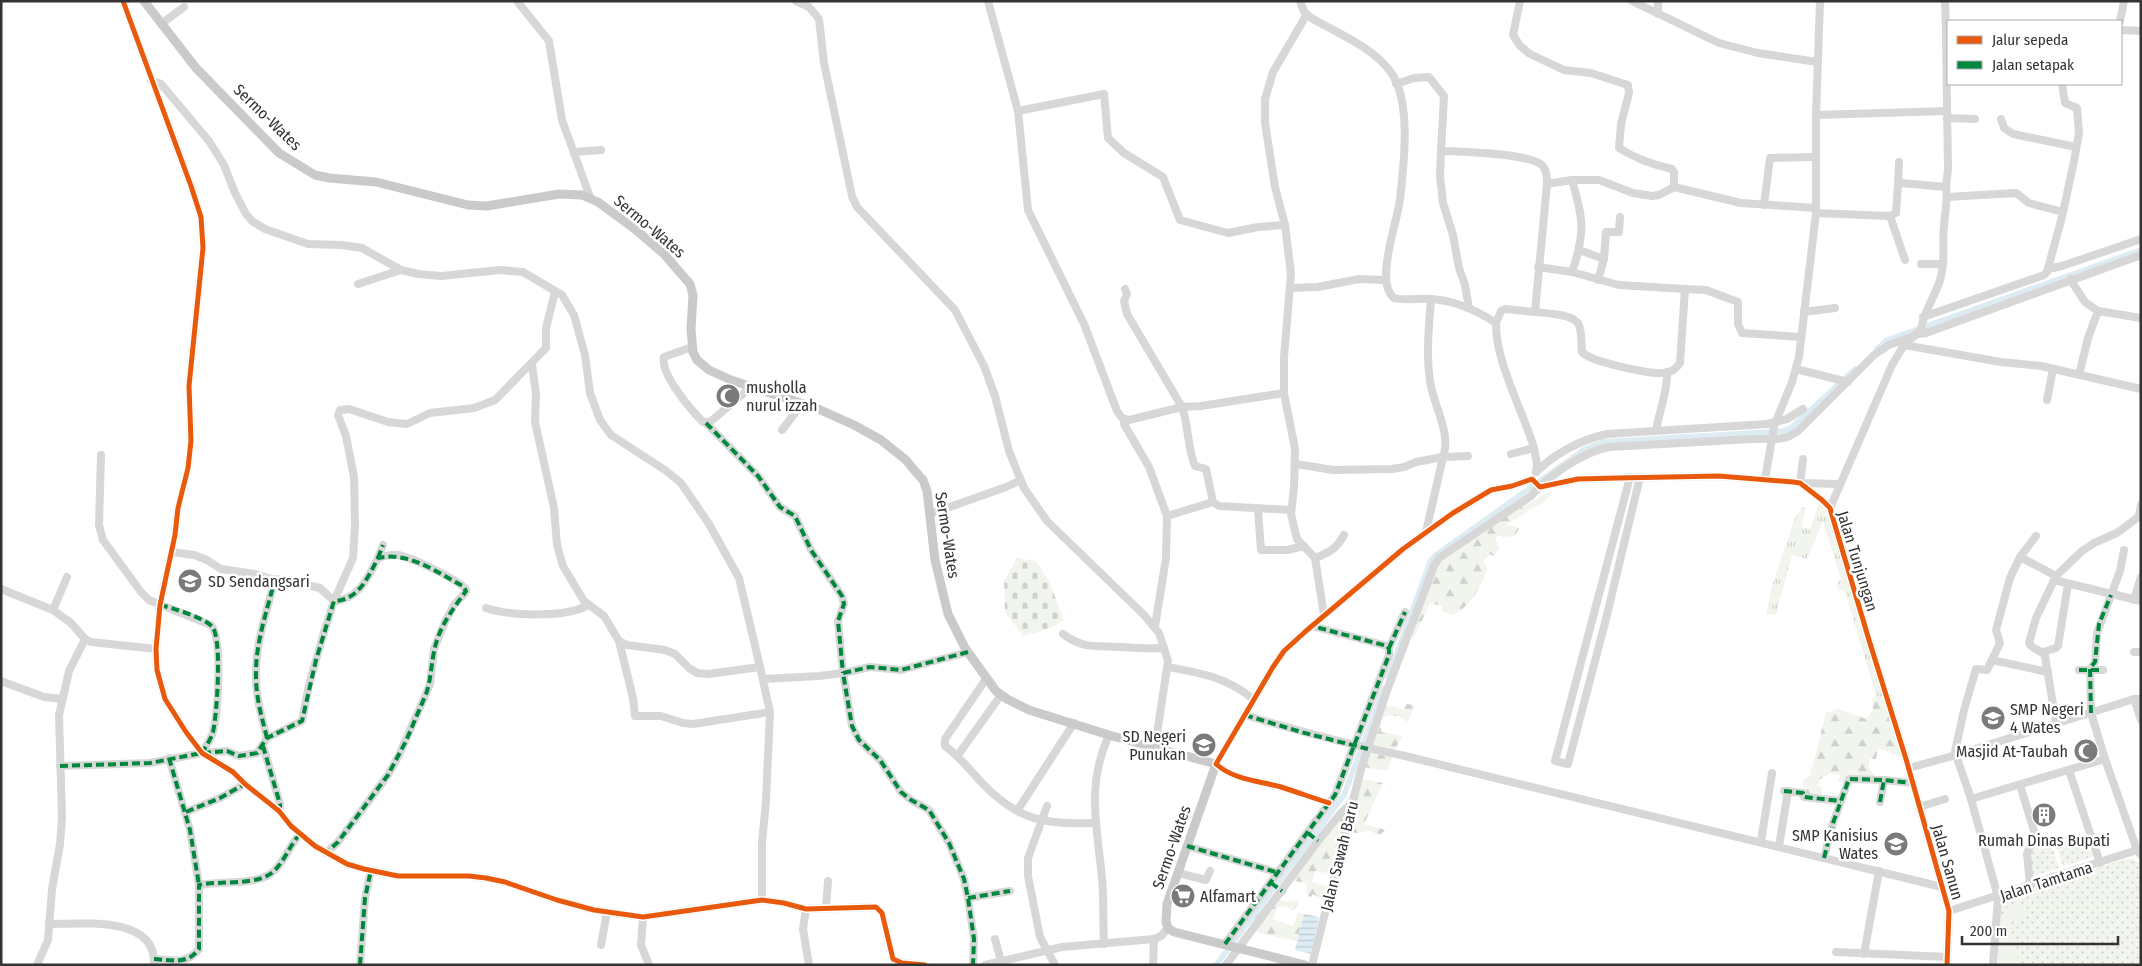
<svg xmlns="http://www.w3.org/2000/svg" width="2142" height="966" viewBox="0 0 2142 966" font-family="'Fira Sans Condensed',sans-serif">
<style>
.grass{fill:url(#grass-tufts)}
.forest{fill:url(#forest-firs)}
.cemetery{fill:url(#cemetery-stones)}
.park{fill:url(#park-dots)}
.garden{fill:#f1f5ed}
.water{fill:url(#water-rules)}
.lines{fill:none;stroke-linecap:round;stroke-linejoin:round}
.canal{stroke:#ddebf3;stroke-width:5.5}
.minor{stroke:#d7d7d7;stroke-width:8}
.major{stroke:#cacaca;stroke-width:9}
.quiet{stroke:#00873e;stroke-width:4;stroke-dasharray:8 4;stroke-linecap:butt}
.cycleway-casing{stroke:#fff;stroke-width:8}
.cycleway{stroke:#e8590c;stroke-width:5}
.labels{text-anchor:middle;stroke-width:5;stroke-linejoin:round;paint-order:stroke}
.street-label{font-size:16px;fill:#333;stroke:#fff}
.poi-label{font-size:16px;fill:#333;stroke:#fff;text-anchor:start}
</style>
<defs>
<pattern id="grass-tufts" width="24" height="20" patternUnits="userSpaceOnUse" patternTransform="scale(1.25)"><rect width="24" height="20" fill="#f1f5ed"/><path d="M3 7l-1-3M5 7V3M7 7l1-3M15 17l-1-3M17 17v-4M19 17l1-3" fill="none" stroke="#cfd2cc"/></pattern>
<pattern id="forest-firs" width="22" height="20" patternUnits="userSpaceOnUse" patternTransform="scale(1.25)"><rect width="22" height="20" fill="#f1f5ed"/><path d="M5 1l3.5 6h-7zM16 11l3.5 6h-7z" fill="#cfd2cc"/></pattern>
<pattern id="cemetery-stones" width="16" height="16" patternUnits="userSpaceOnUse" patternTransform="scale(1.25)"><rect width="16" height="16" fill="#f1f5ed"/><path d="M2 7V4a2 2 0 0 1 4 0v3zM10 15v-3a2 2 0 0 1 4 0v3z" fill="#cfd2cc"/></pattern>
<pattern id="park-dots" width="8" height="8" patternUnits="userSpaceOnUse" patternTransform="scale(1.25)"><rect width="8" height="8" fill="#f1f5ed"/><path d="M2 2h.1M6 6h.1" fill="none" stroke="#cfd2cc" stroke-width="1.8" stroke-linecap="round"/></pattern>
<pattern id="water-rules" width="6" height="5" patternUnits="userSpaceOnUse" patternTransform="scale(1.25)"><rect width="6" height="5" fill="#ddebf3"/><path d="M0 2.5h6" fill="none" stroke="#becad1"/></pattern>
</defs>
<rect width="100%" height="100%" fill="#fff"/>
<path class="grass" d="M1819,503L1830,508L1887,699L1875,698V692L1845,592L1838,589L1836,584L1841,580L1823,521L1807,559L1792,555L1776,615L1766,614L1772,586L1796,515L1802,507L1806,508L1801,527L1810,529Z"/>
<g class="forest">
<path d="M1552,490C1546,506 1539,503 1528,511C1520,516 1515,520 1506,524L1519,528L1515,536L1502,537L1499,535L1495,538L1499,548L1494,556L1490,554L1483,561L1488,569C1480,587 1471,606 1453,615L1442,611V606L1430,603L1412,642L1413,624L1436,563L1494,523Z"/>
<path d="M1872,698L1887,699L1906,759L1878,748L1876,759H1869V768L1875,776L1849,777L1847,783L1838,782L1840,775L1830,773L1819,780L1817,785L1822,788V794H1804L1803,780L1810,776L1826,713L1838,709L1866,719L1873,710Z"/>
<path d="M1385,703L1389,708L1391,706L1404,709L1406,704L1415,705L1408,722L1399,716L1387,715L1381,720V732L1402,736L1393,754L1388,771L1363,767Z"/>
<path d="M1357,773L1333,874L1315,871L1312,882L1329,887L1326,900L1320,899L1313,894L1311,897H1308L1306,883L1290,880L1286,893L1279,900L1286,902L1299,900L1294,911L1285,906L1278,907L1273,919L1293,926L1298,912L1304,914L1297,941L1255,932L1250,928C1255,919 1260,905 1271,901L1349,796Z"/>
<path d="M1363,775V779L1383,783L1364,824L1386,830L1380,835L1369,831L1355,833L1349,831Z"/>
</g>
<path class="cemetery" d="M1017,558L1036,561L1049,581L1064,620L1050,628L1023,636L1005,612L1004,581Z"/>
<g class="park">
<path d="M2076,836L2084,841L2094,856L2063,866L2055,843Z"/>
<path d="M2051,844L2059,868L2030,877L2029,863L2032,849Z"/>
<path d="M2125,859H2133L2141,864V965H1998V907L2004,898Z"/>
</g>
<path class="garden" d="M2015,904H2021L2026,919H2012L2011,932L2020,965H1998V914H2004L2008,907Z"/>
<path class="water" d="M1304,914L1319,917L1311,954L1295,950Z"/>
<g class="lines">
<g class="canal">
<path d="M1877,349L1887,340L2141,250"/>
<path d="M1388,677L1431,560L1436,555L1585,449L1603,442L1784,431L1791,428L1855,369"/>
<path d="M1216,965L1344,795L1384,688"/>
</g>
<g class="minor">
<path d="M123,1L191,186L201,217L203,248L189,386L191,441L188,468L178,508L175,535L160,605L156,649L157,670L165,699L186,732L202,753L233,772L245,784L279,811L291,826L315,846L347,864L364,869L398,876H469L486,878L505,882L557,900L594,910L643,917L762,900L784,903L806,909L876,907L882,913L893,959L902,963L925,965"/>
<path d="M517,1L549,41L562,120L590,197"/>
<path d="M796,1L809,7L819,19L824,63L852,196L857,207L955,310L984,366L995,396L1009,451L1017,471L1024,488L1047,521L1144,615L1159,633L1168,661L1155,747"/>
<path d="M988,1L1018,111L1028,210L1084,324L1117,411L1122,418L1129,420L1182,407L1201,406L1284,393"/>
<path d="M1300,1L1304,12L1308,16C1336,33 1370,45 1390,71C1412,100 1404,164 1400,199C1398,220 1374,283 1394,298C1405,301 1418,298 1430,299C1455,300 1476,310 1496,323L1501,311L1505,309L1535,312L1547,184L1572,180H1599L1633,193L1652,196L1659,195L1674,187L1741,203L1816,208"/>
<path d="M1520,1L1513,35L1520,46L1530,54L1564,70L1591,73L1628,85L1629,93L1621,124L1619,148C1636,159 1652,164 1672,169L1674,172V187"/>
<path d="M1632,1L1719,43L1758,53L1817,62"/>
<path d="M1658,1V14"/>
<path d="M1945,1L1946,31"/>
<path d="M1307,14L1273,72L1265,99V123L1275,187L1285,225L1291,274L1284,357V393L1295,449L1294,488L1291,514L1297,539L1315,558L1324,615"/>
<path d="M2120,21L2124,1"/>
<path d="M161,24L184,7"/>
<path d="M2121,30L2141,31"/>
<path d="M151,80L161,84L209,141L224,165L235,193L246,214L252,221L265,229L308,244L342,245L362,248L401,270L418,274L441,276L500,270L523,272L562,295L574,315L585,355L590,393L600,420L611,435L665,470L681,483L709,524L739,578L760,667"/>
<path d="M1396,84L1414,78L1429,77L1444,96L1441,151C1462,152 1527,153 1542,165C1547,170 1547,178 1547,184"/>
<path d="M1018,111L1104,94L1108,138L1124,153L1163,177L1180,220L1228,233L1258,227L1285,225"/>
<path d="M1816,115L1947,111"/>
<path d="M1947,118L1975,119"/>
<path d="M2001,119L2004,128L2013,134L2076,147"/>
<path d="M1441,151L1440,176L1443,203L1453,235L1459,268L1465,285L1469,308"/>
<path d="M574,152L601,150"/>
<path d="M1898,184L1899,162"/>
<path d="M1947,197L2016,193L2029,203L2063,212"/>
<path d="M1764,205L1770,158L1815,157"/>
<path d="M1816,213L1890,216L1896,213L1898,184L1901,183L1946,187L1948,169L1946,38V31H1948"/>
<path d="M1890,216L1905,260"/>
<path d="M1579,250L1604,259"/>
<path d="M1921,264H1942"/>
<path d="M2048,269L2062,266L2141,239"/>
<path d="M1572,272C1586,231 1583,220 1572,180"/>
<path d="M2070,279L2085,302L2098,311L2141,318"/>
<path d="M1598,280L1604,259L1606,232H1619L1620,217"/>
<path d="M358,284L401,270"/>
<path d="M1291,288L1318,287L1359,279L1386,280"/>
<path d="M1125,289L1127,294L1124,301L1127,314L1182,407C1189,426 1187,447 1195,466L1206,469L1213,502L1219,506L1291,510"/>
<path d="M1685,289L1706,290L1738,302V324L1742,333L1801,337"/>
<path d="M1431,299C1429,326 1426,354 1430,381C1433,405 1452,433 1443,457L1468,456"/>
<path d="M1535,312C1545,313 1575,314 1579,325C1582,333 1581,344 1582,352C1591,362 1648,374 1663,373C1670,373 1676,369 1680,363L1685,289L1619,285L1572,272L1538,267"/>
<path d="M1804,312L1835,308"/>
<path d="M1923,317L2044,275L2047,272L2062,217L2074,161L2079,133L2077,108L2065,103L2062,84"/>
<path d="M1496,323C1495,361 1523,411 1534,448L1537,464L1536,472"/>
<path d="M1918,334L1926,333L2141,255"/>
<path d="M1904,345L2001,362L2041,366L2141,389"/>
<path d="M692,347L664,357C660,374 691,410 703,422H710L751,387"/>
<path d="M532,364L536,394L535,422L554,508L557,545L563,566L584,601L604,616L619,641L627,645L665,650L675,654L689,668L697,673L708,674L760,667L770,712L766,801L762,844V900"/>
<path d="M1796,369L1848,382"/>
<path d="M2079,375L2088,338L2098,311"/>
<path d="M2047,400L2053,369"/>
<path d="M1125,419L1124,424L1149,467L1167,516L1166,558L1155,626"/>
<path d="M706,423L758,476L780,507L795,516L811,550L842,596L844,604L838,621L843,673L819,676L764,679"/>
<path d="M782,430L802,404"/>
<path d="M1656,431C1659,411 1668,392 1667,372"/>
<path d="M1511,454L1534,448"/>
<path d="M101,455L99,525L103,540L141,592L149,600L211,625C223,639 218,713 213,732C211,739 206,746 202,753"/>
<path d="M1803,459L1800,483L1840,484"/>
<path d="M1296,464L1333,470L1392,469L1404,467L1416,462L1443,457L1426,532"/>
<path d="M1536,472C1556,453 1580,440 1607,434L1767,424L1787,419L1803,409"/>
<path d="M1630,477L1555,761L1568,764L1606,619L1640,477"/>
<path d="M1765,480L1774,426L1792,382L1799,357L1816,213V115L1820,1"/>
<path d="M1830,508L1892,365L1904,345L1921,330C1923,312 1935,297 1940,280C1946,263 1942,243 1944,225C1945,212 1948,200 1946,187"/>
<path d="M1258,509L1261,550H1287L1304,546"/>
<path d="M930,514L1006,487L1021,480"/>
<path d="M1167,516L1213,502"/>
<path d="M2139,516L2141,505"/>
<path d="M2124,550L2120,571L2097,633L2095,662L2090,669L2091,713L2105,759L2137,850L2141,849"/>
<path d="M172,552L194,555L207,560L221,569L255,574L268,578L294,582L320,588L334,601C359,600 368,577 378,558C385,556 391,554 398,555C413,558 455,578 466,589V592L454,605L445,622L434,649L430,684L426,694L399,755L388,775L338,842L326,853"/>
<path d="M2020,557L2056,576"/>
<path d="M378,558L383,545"/>
<path d="M1315,558C1329,553 1337,548 1344,535"/>
<path d="M2054,580L2141,601"/>
<path d="M1,589L53,610L71,623L85,639L91,642L156,649"/>
<path d="M2134,600L2141,577"/>
<path d="M486,608C509,616 567,618 588,605"/>
<path d="M53,610L67,577"/>
<path d="M1063,634C1084,650 1097,645 1122,647C1137,648 1149,649 1164,648"/>
<path d="M619,641L633,698L635,716H661L683,723L693,724L770,712"/>
<path d="M1389,648L1405,612"/>
<path d="M968,652L901,670L870,667L843,673L852,726L859,740L880,760L901,792L911,800L929,810L949,843L964,879L968,898L974,939L973,965"/>
<path d="M2043,652L2056,648L2058,646L2068,584"/>
<path d="M2134,652H2141"/>
<path d="M1992,660L2048,672"/>
<path d="M1167,667C1201,673 1226,677 1253,699"/>
<path d="M2079,670H2103"/>
<path d="M986,679L945,739V746C960,757 970,770 983,784C1019,821 1046,825 1095,823"/>
<path d="M1,681L44,697L62,699"/>
<path d="M2134,699L2141,720"/>
<path d="M1245,715C1298,731 1351,745 1405,756L1942,887"/>
<path d="M2056,723L2045,656C2041,649 2032,650 2029,643L2036,618L2056,576L2082,551L2094,543L2117,533L2141,515"/>
<path d="M267,738C262,718 256,698 256,677C255,644 267,611 275,579"/>
<path d="M263,746L280,804V812"/>
<path d="M958,755L1001,695"/>
<path d="M169,758L190,830L199,885"/>
<path d="M60,766L150,763L202,753L227,751L239,756L257,753L267,738L302,721L309,685L324,632L334,601L353,558L355,525L354,477L346,436L338,415L340,410L349,409L388,422L407,424L430,413L474,408L495,400L546,348V328L555,292"/>
<path d="M1909,768L1956,755L2134,699H2141"/>
<path d="M2069,770L2100,863"/>
<path d="M2020,785L2035,834L2027,854L2030,886"/>
<path d="M1784,791L1803,793L1804,797L1841,801"/>
<path d="M1971,799L2105,759"/>
<path d="M1880,802L1884,780L1913,783"/>
<path d="M1329,803C1313,798 1297,792 1281,787C1259,781 1234,780 1216,764L1273,667L1284,651L1306,631L1403,549L1453,513L1491,490L1512,486L1532,479L1540,487L1578,479L1618,478L1719,476L1793,482L1800,483L1822,500L1830,508L1834,522L1869,640L1906,759L1949,911L1947,965"/>
<path d="M1047,806L1028,858V876L1040,937L1055,965"/>
<path d="M1919,807L1945,799"/>
<path d="M1017,811L1074,723"/>
<path d="M186,812L220,798L245,784"/>
<path d="M1761,841L1772,773"/>
<path d="M1187,846L1279,873"/>
<path d="M1779,846L1788,791"/>
<path d="M1824,858L1833,823L1849,779L1884,780"/>
<path d="M1178,873L1206,880L1210,871"/>
<path d="M968,898L1010,891"/>
<path d="M826,908L828,881"/>
<path d="M806,909L803,929L809,965"/>
<path d="M1949,911L2137,850L2141,855"/>
<path d="M643,917L641,945L649,965"/>
<path d="M49,924C82,924 157,915 154,965"/>
<path d="M995,939L1001,961"/>
<path d="M1104,944C1103,922 1104,900 1102,878C1097,826 1086,785 1109,735"/>
<path d="M1225,944L1335,795L1389,655V649L1387,646L1312,626"/>
<path d="M601,945L607,912"/>
<path d="M1836,952L1947,957"/>
<path d="M1864,954L1879,871"/>
<path d="M154,959C172,960 187,965 199,949V885C220,880 259,887 275,870C285,860 290,845 300,834"/>
<path d="M37,965L48,940L52,889L60,844L62,818L59,715L69,671L85,639"/>
<path d="M360,965L365,898L371,870"/>
<path d="M985,965L1062,947L1154,939L1161,936L1168,928"/>
<path d="M1153,965L1154,939"/>
<path d="M1226,965L1318,841L1340,814L1352,803"/>
<path d="M1312,965L1361,769L1386,693L1434,566L1439,558L1531,496C1548,476 1583,452 1609,447L1752,439H1777L1788,437L1798,431L1874,355L1889,345L1914,336"/>
<path d="M1993,965L1998,897L1971,799L1955,752L1964,710L1976,669L1987,670L2000,643L1996,630L2010,578L2020,557L2036,536"/>
</g>
<path class="major" d="M144,1L196,68L279,153L315,175L329,178L376,182L468,205L487,206L559,194L582,195L598,202L636,230L664,254L690,284L693,295L691,329L693,352L697,360L709,370L731,380L816,408L854,425L881,440L906,460L915,471L923,480L927,491L935,560L948,614L965,648L996,691L1007,699L1029,710L1109,735L1216,764L1167,904L1166,922L1168,928L1174,932L1305,965"/>
<g class="quiet">
<path d="M706,423L758,476L780,507L795,516L811,550L842,596L844,604L838,621L843,673"/>
<path d="M378,558L383,545"/>
<path d="M160,605C172,608 207,618 213,628C222,641 217,715 213,732C211,739 206,746 202,753"/>
<path d="M1389,648L1405,612"/>
<path d="M968,652L901,670L870,667L843,673L852,726L859,740L880,760L901,792L911,800L929,810L949,843L964,879L968,898L974,939L973,965"/>
<path d="M2079,670H2103"/>
<path d="M2091,713L2090,668L2095,662L2099,624L2111,595"/>
<path d="M1245,715L1301,732L1368,749"/>
<path d="M267,738C262,718 256,698 256,677C255,644 267,611 275,579"/>
<path d="M263,746L280,804V812"/>
<path d="M169,758L190,830L199,885"/>
<path d="M60,766L150,763L202,753L227,751L239,756L257,753L267,738L302,721L316,660L334,601C359,600 368,577 378,558C409,551 436,572 463,586L466,591C453,609 438,628 434,652C431,666 431,680 426,694L406,741L388,775L338,842L326,853"/>
<path d="M1784,791L1803,793L1804,797L1841,801"/>
<path d="M1880,802L1884,780L1913,783"/>
<path d="M186,812L220,798L245,784"/>
<path d="M1308,833L1318,841"/>
<path d="M1187,846L1279,873"/>
<path d="M1824,858L1833,823L1849,779L1884,780"/>
<path d="M1271,883L1282,891"/>
<path d="M968,898L1010,891"/>
<path d="M1225,944L1335,795L1389,655V649L1387,646L1312,626"/>
<path d="M154,959C172,960 187,965 199,949V885C220,880 259,887 275,870C285,860 290,845 300,834"/>
<path d="M360,965L365,898L371,870"/>
</g>
<defs>
<g id="cycleway">
<path d="M123,1L191,186L201,217L203,248L189,386L191,441L188,468L178,508L175,535L160,605L156,649L157,670L165,699L186,732L202,753L233,772L245,784L279,811L291,826L315,846L347,864L364,869L398,876H469L486,878L505,882L557,900L594,910L643,917L762,900L784,903L806,909L876,907L882,913L893,959L902,963L925,965"/>
<path d="M1329,803C1313,798 1297,792 1281,787C1259,781 1234,780 1216,764L1273,667L1284,651L1306,631L1403,549L1453,513L1491,490L1512,486L1532,479L1540,487L1578,479L1618,478L1719,476L1793,482L1800,483L1822,500L1830,508L1834,522L1869,640L1906,759L1949,911L1947,965"/>
</g>
</defs>
<use href="#cycleway" class="cycleway-casing"/>
<use href="#cycleway" class="cycleway"/>
</g>
<defs>
<symbol id="mosque-disc" viewBox="-11 -11 22 22"><circle r="9.5" fill="#7a7a7a" stroke="#fff"/><path d="M3.5-4.9A6 6 0 1 0 3.5 4.9A5 5 0 1 1 3.5-4.9Z" fill="#fff"/></symbol>
<symbol id="school-disc" viewBox="-11 -11 22 22"><circle r="9.5" fill="#7a7a7a" stroke="#fff"/><path d="M0-5L7-2L0 1L-7-2ZM-4 1L0 2.5L4 1V4Q0 6-4 4Z" fill="#fff"/></symbol>
<symbol id="building-disc" viewBox="-11 -11 22 22"><circle r="9.5" fill="#7a7a7a" stroke="#fff"/><path d="M-4-6H4V6H1V3H-1V6H-4ZM-2.5-4.3h1.7v1.8h-1.7ZM.8-4.3h1.7v1.8H.8ZM-2.5-1h1.7V.8h-1.7ZM.8-1h1.7V.8H.8Z" fill="#fff"/></symbol>
<symbol id="supermarket-disc" viewBox="-11 -11 22 22"><circle r="9.5" fill="#7a7a7a" stroke="#fff"/><path d="M-6-5.5h2.5l.6 2H6L4.5 2H-2.5L-4.4-4H-6ZM-1.5 3.2a1.3 1.3 0 1 0 .1 0ZM3 3.2a1.3 1.3 0 1 0 .1 0Z" fill="#fff"/></symbol>
</defs>
<g fill-rule="evenodd">
<use href="#mosque-disc" x="714" y="382" width="28" height="28"/>
<use href="#school-disc" x="176" y="567" width="28" height="28"/>
<use href="#school-disc" x="1979" y="704" width="28" height="28"/>
<use href="#school-disc" x="1190" y="731" width="28" height="28"/>
<use href="#mosque-disc" x="2072" y="737" width="28" height="28"/>
<use href="#building-disc" x="2030" y="801" width="28" height="28"/>
<use href="#school-disc" x="1882" y="830" width="28" height="28"/>
<use href="#supermarket-disc" x="1169" y="882" width="28" height="28"/>
</g>
<g class="labels">
<g class="street-label">
<text transform="translate(268 117) rotate(44)" y="6">Sermo-Wates</text>
<text transform="translate(650 226) rotate(40)" y="6">Sermo-Wates</text>
<text transform="translate(948 535) rotate(81)" y="6">Sermo-Wates</text>
<text transform="translate(1858 561) rotate(73)" y="6">Jalan Tunjungan</text>
<text transform="translate(1171 847) rotate(-71)" y="6">Sermo-Wates</text>
<text transform="translate(1339 856) rotate(-76)" y="6">Jalan Sawah Baru</text>
<text transform="translate(1948 862) rotate(74)" y="6">Jalan Sanun</text>
<text transform="translate(2046 881) rotate(-18)" y="6">Jalan Tamtama</text>
</g>
<g class="poi-label">
<text x="746" y="393">musholla<tspan x="746" dy="18">nurul izzah</tspan></text>
<text x="208" y="587">SD Sendangsari</text>
<text x="2010" y="715">SMP Negeri<tspan x="2010" dy="18">4 Wates</tspan></text>
<text x="1186" y="742" text-anchor="end">SD Negeri<tspan x="1186" dy="18">Punukan</tspan></text>
<text x="2068" y="757" text-anchor="end">Masjid At-Taubah</text>
<text x="1878" y="841" text-anchor="end">SMP Kanisius<tspan x="1878" dy="18">Wates</tspan></text>
<text x="2044" y="846" text-anchor="middle">Rumah Dinas Bupati</text>
<text x="1200" y="902">Alfamart</text>
</g>
</g>
<rect width="2142" height="966" fill="none" stroke="#333333" stroke-width="5"/>
<rect x="1947" y="20" width="175" height="65" fill="#ffffff" stroke="#adadad"/>
<rect x="1957" y="36" width="25" height="8" fill="#e8590c" stroke="#adadad"/>
<text x="1992" y="45" font-size="15" fill="#333333">Jalur sepeda</text>
<rect x="1957" y="61" width="25" height="8" fill="#00873e" stroke="#adadad"/>
<text x="1992" y="70" font-size="15" fill="#333333">Jalan setapak</text>
<path d="M1962 936v8h156v-8" fill="none" stroke="#333333" stroke-width="2.5"/>
<text x="1970" y="936" font-size="15" fill="#333333" stroke="#ffffff" stroke-width="4" paint-order="stroke">200 m</text>
</svg>
